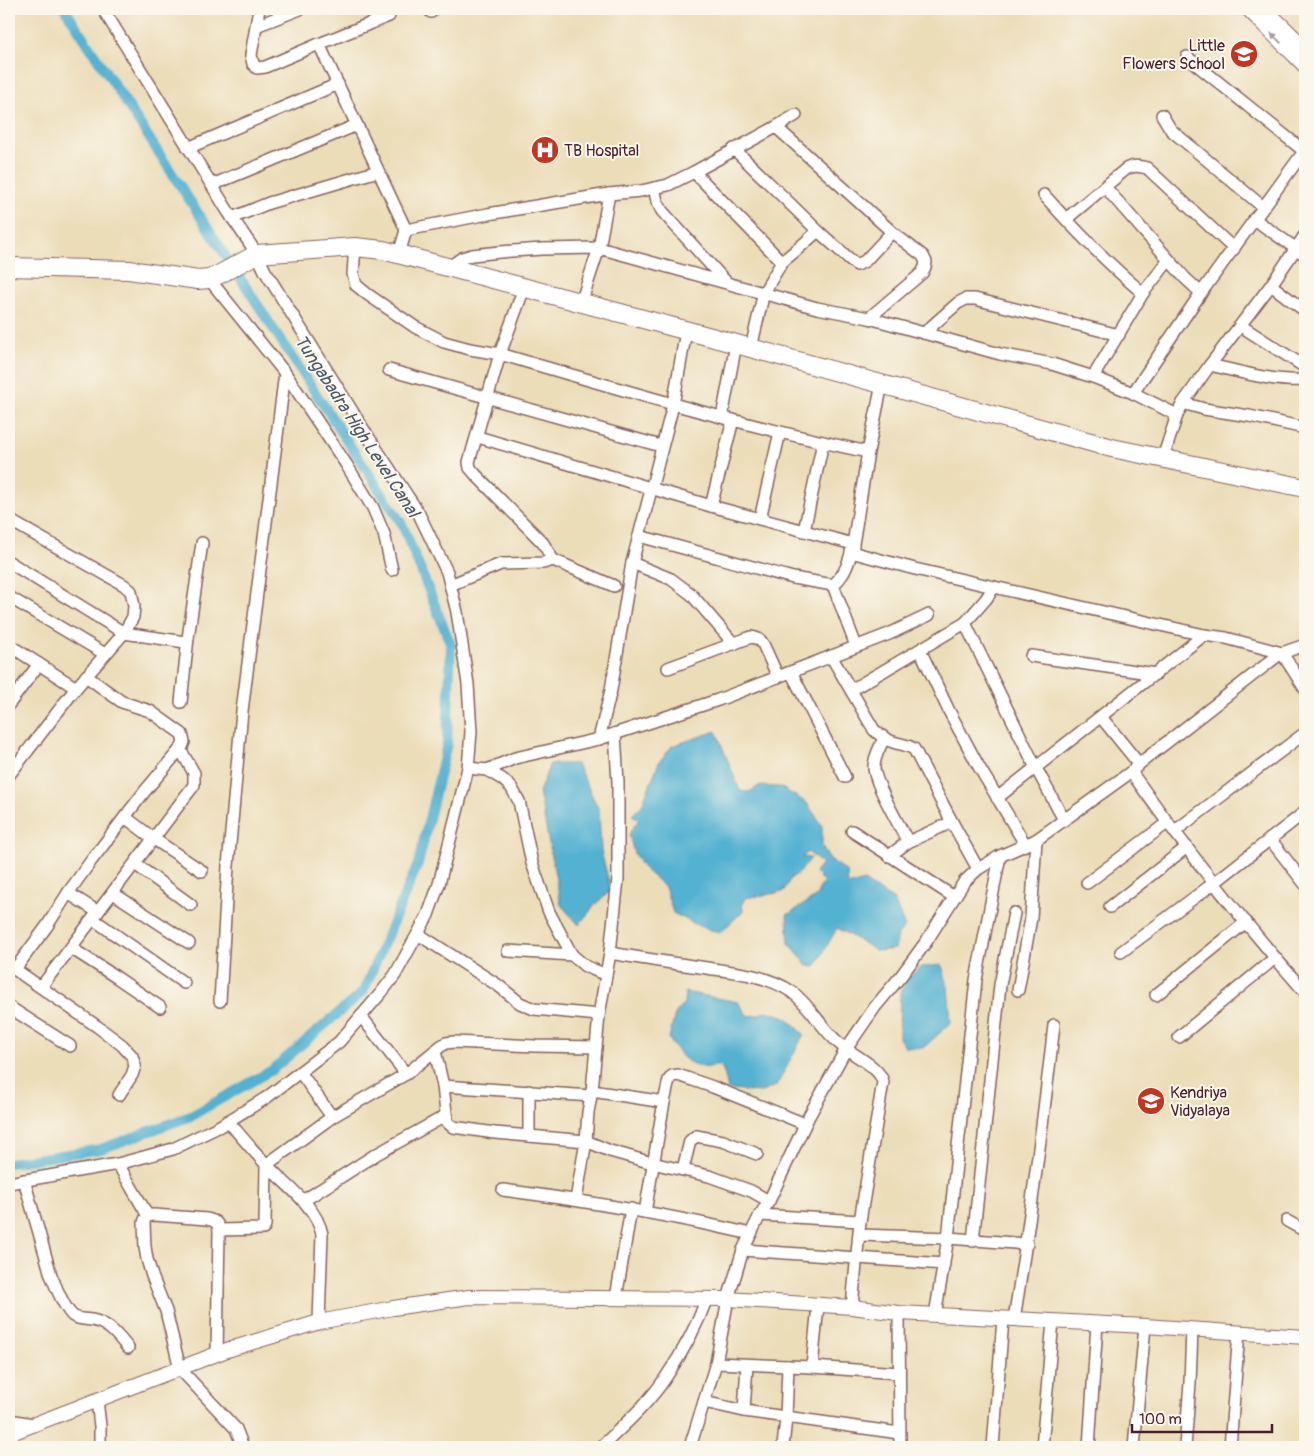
<svg xmlns="http://www.w3.org/2000/svg" width="1314" height="1456" viewBox="0 0 1314 1456" font-family="Pangolin,sans-serif">
<style>
.water{fill:#53b1d1;stroke:#4e687e}
.lines{fill:none;stroke-linecap:round;stroke-linejoin:round}
.canal{stroke:#53b1d1;stroke-width:10}
.minor-casing{stroke:#83625d;stroke-width:14}
.tertiary-casing{stroke:#83625d;stroke-width:16}
.primary-casing{stroke:#83625d;stroke-width:20}
.minor{stroke:#fff;stroke-width:11}
.tertiary{stroke:#fff;stroke-width:14}
.primary{stroke:#fff;stroke-width:18}
.oneway{fill:#ae9aa0}
.labels{text-anchor:middle;stroke-width:4;stroke-linejoin:round;paint-order:stroke}
.poi-label{font-size:16px;fill:#4a1f2b;stroke:#fbf7ec;text-anchor:start}
.water-label{font-size:18px;font-style:italic;fill:#4e596d;stroke:#fbf7ec}
</style>
<rect width="100%" height="100%" fill="#fbf7ec"/>
<filter id="ink" filterUnits="userSpaceOnUse"><feTurbulence type="fractalNoise" baseFrequency=".02" numOctaves="2"/><feDisplacementMap in="SourceGraphic" scale="10" xChannelSelector="R" yChannelSelector="G"/><feConvolveMatrix kernelMatrix="1 2 1 2 8 2 1 2 1" color-interpolation-filters="sRGB"/></filter>
<filter id="wash" filterUnits="userSpaceOnUse"><feTurbulence type="fractalNoise" baseFrequency=".0096" numOctaves="4" result="noise"/><feDisplacementMap in="SourceGraphic" scale="20" xChannelSelector="R" yChannelSelector="G"/><feGaussianBlur stdDeviation="1.12" result="paint"/><feColorMatrix in="noise" values="0 0 0 0 0 0 0 0 0 0 0 0 0 0 0 0 0 1.4 0 .05"/><feComposite in="paint" operator="in"/></filter>
<g filter="url(#wash)">
<rect width="100%" height="100%" fill="#ecddb9"/>
<g class="water">
<path d="M716,731L740,791L749,792L759,786L780,787L807,803L822,826V846L830,860L847,872L848,886L864,881L894,900L905,927L898,935L895,949L877,951L837,928L816,966L806,965L802,958L789,943L787,915L817,896L819,889L824,882L815,873L822,864L808,852L802,857L811,858L799,873L791,878L783,892L745,898L742,904L743,911L720,933L699,926L673,913L665,887L642,867L634,853L629,834L639,819L632,815L642,805L659,762L672,746Z"/>
<path d="M550,764H577L599,810L601,851L611,890L594,906L579,925L561,905L539,792Z"/>
<path d="M942,965L948,986L951,1023L923,1048L905,1047L899,1038L900,992L908,978L921,967Z"/>
<path d="M685,992L738,1002L748,1016L758,1015L766,1011L786,1017L804,1034L777,1085L762,1092L728,1090L725,1076L721,1065C696,1073 681,1059 669,1039L675,1014L684,1003Z"/>
</g>
<g class="lines">
<path class="canal" d="M9,1163L101,1149L191,1116L272,1070L363,992L418,864L447,744L451,645L402,524L282,342L65,9"/>
</g>
</g>
<g filter="url(#ink)">
<g class="lines">
<defs>
<g id="minor">
<path d="M259,9L251,55L253,64L257,68L265,67L319,44L389,16"/>
<path d="M431,9V12"/>
<path d="M256,26L300,9"/>
<path d="M319,44L406,230L399,254"/>
<path d="M1187,57L1304,151"/>
<path d="M1162,115L1171,130L1263,207"/>
<path d="M776,127L892,232L923,256L926,262L925,267L922,273L869,318"/>
<path d="M188,148L338,84"/>
<path d="M734,149L818,231L854,263L857,265L865,261L892,232"/>
<path d="M694,172L782,262"/>
<path d="M212,185L357,125"/>
<path d="M1105,187L1185,278L1201,293"/>
<path d="M654,188L657,201L662,211L726,282"/>
<path d="M609,194L599,248L817,308L869,318L1000,354L1052,364L1093,377L1133,393L1177,415"/>
<path d="M1044,195C1075,230 1107,263 1143,293"/>
<path d="M232,218L269,203L378,171"/>
<path d="M1066,219L1126,169C1133,165 1139,166 1147,168L1234,249"/>
<path d="M1254,219L1305,255"/>
<path d="M406,230L488,214L609,194L641,191L668,185L694,172L776,127L796,115"/>
<path d="M355,247L353,274L356,285L367,294L415,327L444,342L470,349L500,354C622,390 743,426 868,452"/>
<path d="M449,267L462,258L472,255L500,252L542,249L599,248L581,303"/>
<path d="M209,279L285,373L346,464L373,508L384,534L392,570"/>
<path d="M1271,285L1305,311"/>
<path d="M524,288L500,354L469,462L470,468L476,475L543,543L553,560"/>
<path d="M1241,326L1305,367"/>
<path d="M924,333L958,303L966,299H975L1119,335"/>
<path d="M751,348L764,292L782,262L800,247L818,231"/>
<path d="M1210,365C1241,372 1273,382 1305,380"/>
<path d="M389,370L661,446"/>
<path d="M1093,377L1143,293L1169,260"/>
<path d="M1133,393L1201,293L1305,150"/>
<path d="M1183,403L1204,409L1249,416L1305,428"/>
<path d="M722,417L736,344"/>
<path d="M478,437L711,506L853,544L868,452L882,384"/>
<path d="M1163,458L1177,415L1183,403L1210,365L1271,285L1305,235"/>
<path d="M711,506L733,420"/>
<path d="M760,519L780,432"/>
<path d="M9,520L124,585L131,591L134,606L133,617L124,633L76,688L9,775"/>
<path d="M804,531L823,442"/>
<path d="M639,536L793,578L833,585C846,574 849,561 853,546"/>
<path d="M851,552L915,569L1204,635L1226,638L1282,653L1305,689"/>
<path d="M9,562L124,633L185,642L188,638"/>
<path d="M632,563L671,579L691,594L734,644"/>
<path d="M450,585L501,564L543,563L553,560L614,586"/>
<path d="M833,585L856,646"/>
<path d="M9,597L105,654"/>
<path d="M965,623L1036,768L1064,820"/>
<path d="M9,645L76,688"/>
<path d="M920,650L949,711L979,767L1025,844"/>
<path d="M831,656L874,730C880,735 886,740 893,742C902,745 906,744 914,749L952,822L978,869"/>
<path d="M1031,656L1156,674"/>
<path d="M668,668L751,637C757,638 760,639 763,644L778,677"/>
<path d="M791,672L845,777"/>
<path d="M851,690L965,623L986,599L994,587"/>
<path d="M181,702L188,638L202,543"/>
<path d="M9,704L39,664"/>
<path d="M1101,717L1139,764"/>
<path d="M884,738C880,748 874,756 874,767C874,783 900,826 908,842"/>
<path d="M599,739L611,690L632,563L673,405L686,331"/>
<path d="M468,768L487,770L502,779L511,787L519,801L532,863L549,912L572,955L585,966L606,975"/>
<path d="M487,770L515,758L599,739L718,700L889,634L929,615"/>
<path d="M1131,772C1185,848 1243,922 1305,992"/>
<path d="M997,798L1204,635"/>
<path d="M125,817L154,839L202,871"/>
<path d="M852,831L954,897"/>
<path d="M1175,831L1305,733"/>
<path d="M1270,839L1305,884"/>
<path d="M889,856L908,842L952,822"/>
<path d="M135,864L191,905"/>
<path d="M1087,883L1167,823"/>
<path d="M68,893L98,912"/>
<path d="M113,893L189,943"/>
<path d="M1110,907L1187,847"/>
<path d="M93,919L184,983"/>
<path d="M418,934L499,986L520,1003L534,1009L599,1015"/>
<path d="M71,948L116,977L160,1007"/>
<path d="M508,951L572,955"/>
<path d="M1121,952L1214,883L1305,812"/>
<path d="M610,953C640,958 670,963 700,967C731,972 766,974 792,992C812,1007 821,1029 841,1045C853,1055 880,1067 883,1082L860,1221L852,1307"/>
<path d="M10,966L98,1027L122,1045L132,1056L135,1066L132,1075L119,1095"/>
<path d="M15,969L47,926L68,893L91,861L145,791L182,747L184,742L182,734L150,711L122,702L86,676"/>
<path d="M41,987L194,785V773L180,749"/>
<path d="M1018,990L1031,918L1036,840"/>
<path d="M1156,995L1246,922"/>
<path d="M220,1001L228,866L242,711L285,373"/>
<path d="M9,1007L70,1046"/>
<path d="M361,1016L406,1074"/>
<path d="M1179,1037L1275,958"/>
<path d="M435,1051L443,1086L447,1122L453,1127L495,1133L586,1141L610,1151L652,1163L709,1176L751,1191L769,1201"/>
<path d="M300,1072L332,1117"/>
<path d="M443,1086L591,1096"/>
<path d="M529,1091V1136"/>
<path d="M592,1091L664,1102"/>
<path d="M228,1121C241,1136 253,1151 267,1165C286,1186 316,1205 322,1234L319,1322"/>
<path d="M118,1164L148,1216"/>
<path d="M683,1169L690,1141L696,1136L723,1141L757,1154"/>
<path d="M24,1180L51,1275C55,1285 65,1310 73,1316C79,1320 89,1319 96,1321C110,1325 119,1337 128,1348"/>
<path d="M9,1183L118,1164L173,1149L220,1126L266,1098L339,1042L381,993L395,975L428,915L439,884L468,768L471,732L468,684L457,612L447,572L418,512L362,427L265,271L257,254L229,213L103,9"/>
<path d="M503,1190C587,1201 669,1215 751,1234"/>
<path d="M576,1200L586,1141L588,1112L592,1091L599,1015L610,953L618,879V782L615,734"/>
<path d="M303,1201L375,1155L447,1115"/>
<path d="M645,1212L664,1102L669,1080L672,1076L678,1075L713,1087L805,1124"/>
<path d="M760,1215L860,1221"/>
<path d="M1287,1221L1305,1231"/>
<path d="M219,1230L263,1229L265,1225L266,1165L332,1117L406,1074L441,1046L446,1043L454,1042L535,1046L596,1047"/>
<path d="M860,1235L948,1238L1027,1244"/>
<path d="M973,1241L1000,985L1014,913"/>
<path d="M743,1250L944,1264"/>
<path d="M616,1298L631,1209"/>
<path d="M899,1313L900,1447"/>
<path d="M935,1315L948,1238L976,980L1000,856"/>
<path d="M1014,1319C1030,1221 1043,1123 1054,1025"/>
<path d="M217,1354L219,1230C218,1222 215,1221 207,1219L154,1215C148,1215 145,1217 144,1223L145,1247L147,1259L152,1276L166,1311L180,1369L236,1429L243,1447"/>
<path d="M716,1363L788,1366"/>
<path d="M812,1367L899,1373"/>
<path d="M97,1400L100,1426V1447"/>
<path d="M704,1402L744,1411L899,1433"/>
<path d="M744,1411L747,1365"/>
<path d="M9,1420L33,1424"/>
<path d="M601,1447C624,1425 649,1403 666,1377C683,1352 697,1326 707,1298"/>
<path d="M690,1447L716,1363L728,1299L743,1250L760,1215L769,1201L809,1116L846,1049L875,1007L901,976L926,942L964,882L978,869L1000,856L1036,840L1131,772L1139,764L1276,657L1282,653L1305,645"/>
<path d="M783,1447L786,1418L788,1366L812,1367L818,1305"/>
<path d="M993,1447L1003,1319"/>
<path d="M1042,1447L1053,1321"/>
<path d="M1089,1447L1097,1324"/>
<path d="M1134,1447L1145,1326"/>
<path d="M1185,1447L1190,1383L1192,1329"/>
<path d="M1230,1447L1239,1332"/>
</g>
<g id="tertiary">
<path d="M1248,9L1305,66"/>
<path d="M1265,9L1305,48"/>
<path d="M9,1434L227,1350L319,1322L393,1308L469,1297L728,1299L852,1307L899,1313L1145,1326L1305,1337"/>
</g>
<path id="primary" d="M9,267L129,270L198,280L209,279L220,274L257,254L355,247L383,250L711,337L1112,448L1305,488"/>
</defs>
<use href="#minor" class="minor-casing"/>
<use href="#tertiary" class="tertiary-casing"/>
<use href="#primary" class="primary-casing"/>
<use href="#minor" class="minor"/>
<use href="#tertiary" class="tertiary"/>
<use href="#primary" class="primary"/>
</g>
<defs><path id="oneway-solid" d="M-6-.8H1V-3.2L6.5 0L1 3.2V.8H-6Z" transform="scale(1.25)"/></defs>
<use class="oneway" href="#oneway-solid" transform="translate(1276 38) rotate(-135)"/>
</g>
<defs>
<symbol id="school-disc" viewBox="-11 -11 22 22"><circle r="9.5" fill="#c8321e" stroke="#fbf7ec"/><path d="M0-5L7-2L0 1L-7-2ZM-4 1L0 2.5L4 1V4Q0 6-4 4Z" fill="#fff"/></symbol>
<symbol id="hospital-disc" viewBox="-11 -11 22 22"><circle r="9.5" fill="#c8321e" stroke="#fbf7ec"/><path d="M-5-5h3v3.5h4V-5h3V5h-3V1.5h-4V5h-3Z" fill="#fff"/></symbol>
</defs>
<g fill-rule="evenodd">
<use href="#school-disc" x="1228" y="38" width="32" height="32"/>
<use href="#hospital-disc" x="529" y="134" width="32" height="32"/>
<use href="#school-disc" x="1135" y="1085" width="32" height="32"/>
</g>
<g class="labels">
<g class="poi-label">
<text x="1225" y="51" text-anchor="end">Little<tspan x="1225" dy="18">Flowers School</tspan></text>
<text x="564" y="156">TB Hospital</text>
<text x="1170" y="1098">Kendriya<tspan x="1170" dy="18">Vidyalaya</tspan></text>
</g>
<g class="water-label">
<text transform="translate(357 426) rotate(57)" y="6">Tungabadra High Level Canal</text>
</g>
</g>
<rect width="1314" height="1456" fill="none" stroke="#fbf7ec" stroke-width="30"/>
<path d="M1132 1424v8h140v-8" fill="none" stroke="#4a1f2b" stroke-width="2.5"/>
<text x="1139" y="1424" font-size="15" fill="#4a1f2b" stroke="#fbf7ec" stroke-width="4" paint-order="stroke">100 m</text>
</svg>
